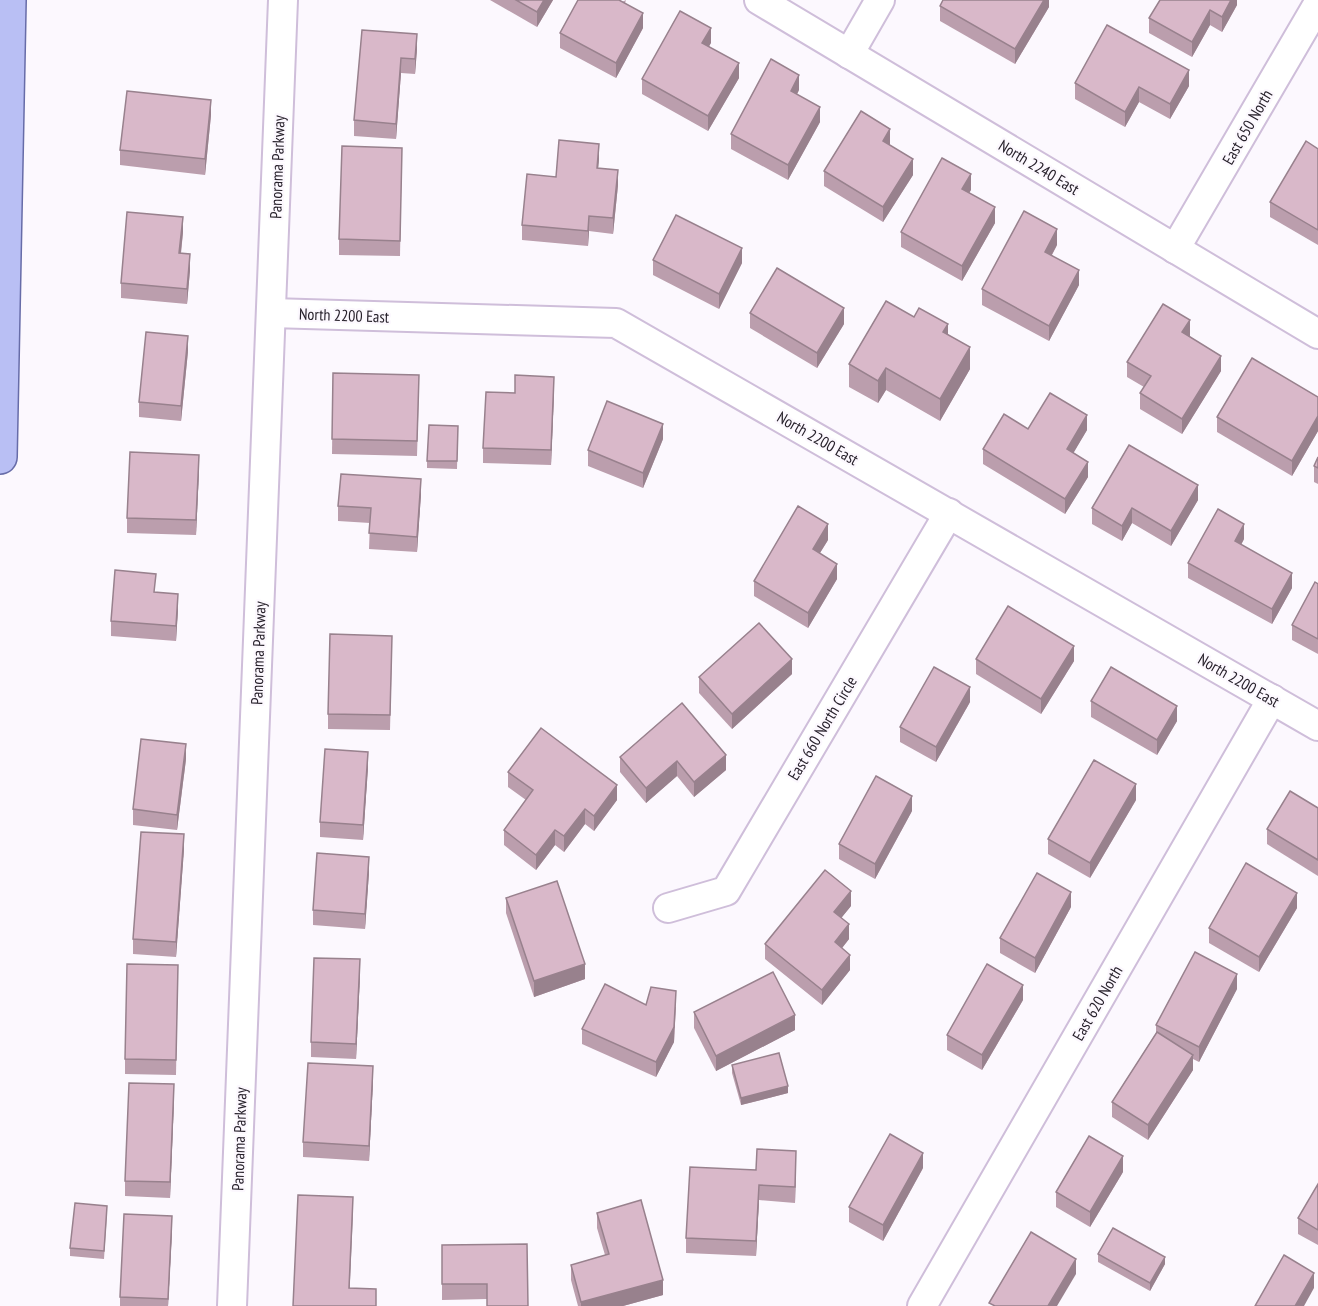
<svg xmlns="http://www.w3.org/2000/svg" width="1318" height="1306" viewBox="0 0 1318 1306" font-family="'PT Sans Narrow',sans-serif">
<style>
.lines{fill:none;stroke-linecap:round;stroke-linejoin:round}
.street-casing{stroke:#cfbeda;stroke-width:32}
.primary-casing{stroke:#676ca8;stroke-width:36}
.street{stroke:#fff;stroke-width:28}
.primary{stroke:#b9bff4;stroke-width:33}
.wall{fill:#bb9ead}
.shaded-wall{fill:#98818d}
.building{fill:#d9b8c9;stroke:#98818d;stroke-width:1.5}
.labels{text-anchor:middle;stroke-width:4.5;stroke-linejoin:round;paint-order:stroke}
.street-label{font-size:16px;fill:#27212b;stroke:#fcf8fe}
</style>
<rect width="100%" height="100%" fill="#fcf8fe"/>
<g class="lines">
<defs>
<g id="street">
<path d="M759,0L1318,334"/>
<path d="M849,54L880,0"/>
<path d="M1175,249L1318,4"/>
<path d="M271,313L616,323L1318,726"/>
<path d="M668,908L726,891L949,513"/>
<path d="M232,1306L283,0"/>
<path d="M922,1306L1272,699"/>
</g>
<path id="primary" d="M0,457L9,0"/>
</defs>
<use href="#street" class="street-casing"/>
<use href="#primary" class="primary-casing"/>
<use href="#street" class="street"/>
<use href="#primary" class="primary"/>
</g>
<g class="wall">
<path d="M490,0H553L537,27Z"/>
<path d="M626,0L625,3L643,28L616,78L560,48V33Z"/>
<path d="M1049,0V7L1015,64L940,21V6Z"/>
<path d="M1237,0V5L1222,32L1210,25L1192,57L1149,33V18Z"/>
<path d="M362,30L417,49L415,74L401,73L396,139L354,136V120Z"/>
<path d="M711,43L709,46L739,78L708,131L642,94V79Z"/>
<path d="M1075,83L1189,86L1170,119L1139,102L1125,127L1075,99Z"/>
<path d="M799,90L797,94L820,122L788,180L731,149V134Z"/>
<path d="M211,115L205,175L120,165V150Z"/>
<path d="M890,144V145L913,175L883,222L824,186V171Z"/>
<path d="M402,148L400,256L339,255V239Z"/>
<path d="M1318,149V245L1270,217V202Z"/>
<path d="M599,159L598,168L618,185L613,234L589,231L588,246L522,240V225L556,177Z"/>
<path d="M971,190L969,193L995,223L962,281L901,247V232Z"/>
<path d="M183,232L181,254L190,270L187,304L121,298V283Z"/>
<path d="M1057,245L1052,255L1079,285L1049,341L982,305V289Z"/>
<path d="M653,260L742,263L719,309L653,275Z"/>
<path d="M750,313L844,324L817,368L750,328Z"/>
<path d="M914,317L948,334L970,369L940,421L886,390L878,403L849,387V364Z"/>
<path d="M1189,336L1221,371L1182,434L1140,409V393L1144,387L1127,377V362L1190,336Z"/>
<path d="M188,351L181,421L139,417V402Z"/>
<path d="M333,373L419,390L417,456L332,454Z"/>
<path d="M554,392L551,465L483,463V448L515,393Z"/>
<path d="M1318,397V431L1292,476L1217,432V417Z"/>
<path d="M458,426L457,469L427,468V461Z"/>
<path d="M1028,429L1087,430L1073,453L1088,477L1065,514L983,464V449Z"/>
<path d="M663,439L643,488L588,466V450Z"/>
<path d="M1318,457V484L1314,482V466Z"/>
<path d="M199,470L196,535L127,533V518Z"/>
<path d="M421,494L417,552L369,549L370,523L338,521V506Z"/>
<path d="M1198,500L1171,546L1132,523L1122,541L1092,524V508Z"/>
<path d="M1244,539L1241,545L1292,588L1272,624L1188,578V563Z"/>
<path d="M828,540L820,553L837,579L808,628L754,596V581Z"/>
<path d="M1318,584V654L1292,640V625Z"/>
<path d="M155,592L178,609L176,641L111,636V621Z"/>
<path d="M392,651L390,730L328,729V714Z"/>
<path d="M976,659L1074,661L1041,714L976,674Z"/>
<path d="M792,674L732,729L699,693V677Z"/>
<path d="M1091,701L1177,721L1157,755L1091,717Z"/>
<path d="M970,702L936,762L900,742V727Z"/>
<path d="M682,703L726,770L694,797L677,776L646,803L620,772V757Z"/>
<path d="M186,759L177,830L133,825V809Z"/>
<path d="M368,767L363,840L320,837V822Z"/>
<path d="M508,772L617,800L594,831L585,824L564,852L555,845L536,870L504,845V830L526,800L508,787Z"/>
<path d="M1136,800L1090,878L1048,854V839Z"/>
<path d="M1318,808V876L1267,844V829Z"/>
<path d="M912,811L875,879L839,859V844Z"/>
<path d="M184,849L176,957L133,954V939Z"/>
<path d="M369,872L365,929L313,925V910Z"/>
<path d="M506,898L585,979L534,997L506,913Z"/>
<path d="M851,906L841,918L849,939L842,948L850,970L822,1005L765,959V944Z"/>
<path d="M1071,907L1035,973L1000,953V938Z"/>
<path d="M1297,908L1259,972L1209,943V928Z"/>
<path d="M178,965L176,1075L125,1074V1059Z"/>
<path d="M360,975L356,1059L311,1057V1042Z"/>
<path d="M1237,989L1199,1062L1193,1059V1070L1148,1140L1112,1117V1102L1156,1033V1025Z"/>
<path d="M1023,1000L982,1070L947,1050V1035Z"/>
<path d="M646,1005L676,1007L674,1042L656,1077L582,1044V1029Z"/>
<path d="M694,1012L795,1030L716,1071L694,1028Z"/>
<path d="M732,1065L788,1093L741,1105L732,1073Z"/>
<path d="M373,1081L369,1161L303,1157V1142Z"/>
<path d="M174,1100L170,1198L125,1196V1181Z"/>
<path d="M796,1166L795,1203L759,1200L756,1256L686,1253V1238L756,1170Z"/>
<path d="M923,1168L883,1241L849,1222V1207Z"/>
<path d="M1123,1172L1090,1227L1056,1207V1192Z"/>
<path d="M1318,1184V1245L1298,1234V1218Z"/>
<path d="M597,1213L663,1295L623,1306H578L571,1280V1265L605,1255L597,1228Z"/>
<path d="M107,1214L104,1259L70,1256V1248Z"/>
<path d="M172,1231L168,1306H120V1297Z"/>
<path d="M442,1245L528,1306L487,1299L442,1300Z"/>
<path d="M1098,1254L1165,1264L1150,1291L1098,1262Z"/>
</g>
<g class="shaded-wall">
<path d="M544,0H553L537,27V12Z"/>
<path d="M1044,0H1049V7L1015,64V49Z"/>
<path d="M1231,0H1237V5L1222,32V17Z"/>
<path d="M1210,10V25L1192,57V42Z"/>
<path d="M643,13V28L616,78V63Z"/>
<path d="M711,28V43L702,58V43Z"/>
<path d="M417,34V49L415,74V59Z"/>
<path d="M401,58V73L396,139V124Z"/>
<path d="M739,63V78L708,131V116Z"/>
<path d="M1189,70V86L1170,119V104Z"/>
<path d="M799,75V90L791,106V91Z"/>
<path d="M1139,87V102L1125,127V112Z"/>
<path d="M211,100V115L205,175V159Z"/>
<path d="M820,107V122L788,180V165Z"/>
<path d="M890,129V144L883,156V141Z"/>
<path d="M599,144V159L597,183V168Z"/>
<path d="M913,159V175L883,222V207Z"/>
<path d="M618,170V185L613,234V218Z"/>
<path d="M971,174V190L962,204V189Z"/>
<path d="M995,207V223L962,281V266Z"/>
<path d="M589,216V231L588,246V231Z"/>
<path d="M183,217V232L179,269V253Z"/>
<path d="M1057,229V245L1045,267V252Z"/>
<path d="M742,248V263L719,309V294Z"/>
<path d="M190,254V270L187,304V289Z"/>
<path d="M1079,270V285L1049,341V326Z"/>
<path d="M844,308V324L817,368V353Z"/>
<path d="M1190,320V336L1182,347V332Z"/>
<path d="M948,324V347L943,332Z"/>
<path d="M188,336V351L181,421V406Z"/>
<path d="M970,347V369L940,421V399Z"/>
<path d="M1221,356V371L1182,434V419Z"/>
<path d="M886,368V390L878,403V381Z"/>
<path d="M554,377V392L551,465V450Z"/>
<path d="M1087,415V430L1067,464V449Z"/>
<path d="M1318,416V431L1292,476V461Z"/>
<path d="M663,424V439L643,488V473Z"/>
<path d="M199,455V470L196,535V520Z"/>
<path d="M1088,462V477L1065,514V499Z"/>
<path d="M421,479V494L417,552V537Z"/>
<path d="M1198,485V500L1171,546V531Z"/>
<path d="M1132,508V523L1122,541V526Z"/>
<path d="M828,524V540L813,564V549Z"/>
<path d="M1244,524V539L1235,556V541Z"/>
<path d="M837,564V579L808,628V613Z"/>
<path d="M1292,573V588L1272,624V609Z"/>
<path d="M178,594V609L176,641V626Z"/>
<path d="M1074,646V661L1041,714V699Z"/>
<path d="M792,659V674L732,729V714Z"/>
<path d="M970,687V702L936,762V747Z"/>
<path d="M1177,706V721L1157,755V740Z"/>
<path d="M186,744V759L177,830V815Z"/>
<path d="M368,752V767L363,840V825Z"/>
<path d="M726,755V770L694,797V782Z"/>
<path d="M677,761V776L646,803V788Z"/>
<path d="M1136,784V800L1090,878V863Z"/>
<path d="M617,785V800L594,831V816Z"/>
<path d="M912,796V811L875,879V864Z"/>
<path d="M585,809V824L564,852V836Z"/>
<path d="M555,830V845L536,870V855Z"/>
<path d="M184,834V849L176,957V942Z"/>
<path d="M369,857V872L365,929V914Z"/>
<path d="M851,891V906L834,927V912Z"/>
<path d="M1071,892V907L1035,973V958Z"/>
<path d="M1297,893V908L1259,972V957Z"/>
<path d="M849,924V939L835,957V942Z"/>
<path d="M850,955V970L822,1005V990Z"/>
<path d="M360,959V975L356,1059V1044Z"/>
<path d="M585,964V979L534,997V981Z"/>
<path d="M1237,974V989L1199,1062V1047Z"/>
<path d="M1023,985V1000L982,1070V1055Z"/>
<path d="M676,991L674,1042L656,1077V1062Z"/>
<path d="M795,1015V1030L716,1071V1056Z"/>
<path d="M1193,1055V1070L1148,1140V1125Z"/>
<path d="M373,1066V1081L369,1161V1146Z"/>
<path d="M174,1084V1100L170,1198V1182Z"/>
<path d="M788,1086V1093L741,1105V1098Z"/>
<path d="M796,1151V1166L795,1203V1187Z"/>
<path d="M923,1153V1168L883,1241V1225Z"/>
<path d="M1123,1156V1172L1090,1227V1212Z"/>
<path d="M759,1185V1200L756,1256V1241Z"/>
<path d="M353,1197V1212L349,1303V1288Z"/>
<path d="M172,1216V1231L168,1306V1299Z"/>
<path d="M1165,1257V1264L1150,1291V1283Z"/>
<path d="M1076,1259V1274L1057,1306H1048Z"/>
<path d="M1314,1273V1288L1304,1306H1295Z"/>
<path d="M663,1280V1295L623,1306H581V1302Z"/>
</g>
<g class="building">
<path d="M516,0H544L537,12Z"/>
<path d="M578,0H619L643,13L616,63L560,33Z"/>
<path d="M943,0H1044L1015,49L940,6Z"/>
<path d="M1160,0H1231L1222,17L1210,10L1192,42L1149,18Z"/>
<path d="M680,11L711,28L702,43L739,63L708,116L642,79Z"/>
<path d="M1107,25L1189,70L1170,104L1139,87L1125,112L1075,83Z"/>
<path d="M362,30L417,34L415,59L401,58L396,124L354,120Z"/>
<path d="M771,59L799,75L791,91L820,107L788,165L731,134Z"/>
<path d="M127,91L211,100L205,159L120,150Z"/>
<path d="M861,111L890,129L883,141L913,159L883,207L824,171Z"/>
<path d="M559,140L599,144L597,168L618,170L613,218L589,216L588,231L522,225L527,174L556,177Z"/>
<path d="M1306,141L1318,149V230L1270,202Z"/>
<path d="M342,146L402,148L400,241L339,239Z"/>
<path d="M942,158L971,174L962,189L995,207L962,266L901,232Z"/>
<path d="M1024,211L1057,229L1045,252L1079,270L1049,326L982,289Z"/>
<path d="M127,212L183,217L179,253L190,254L187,289L121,283Z"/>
<path d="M676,215L742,248L719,294L653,260Z"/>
<path d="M777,268L844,308L817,353L750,313Z"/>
<path d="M886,301L914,317L919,308L948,324L943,332L970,347L940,399L886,368L878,381L849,364Z"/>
<path d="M1163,304L1190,320L1182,332L1221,356L1182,419L1140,393L1151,376L1127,362Z"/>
<path d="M146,332L188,336L181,406L139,402Z"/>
<path d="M1252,358L1318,397V416L1292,461L1217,417Z"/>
<path d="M333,373L419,375L417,441L332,439Z"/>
<path d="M515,375L554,377L551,450L483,448L486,392L515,393Z"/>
<path d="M1050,393L1087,415L1067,449L1088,462L1065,499L983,449L1004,414L1028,429Z"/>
<path d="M607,401L663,424L643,473L588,450Z"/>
<path d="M429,425L458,426L457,461H427Z"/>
<path d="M1129,445L1198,485L1171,531L1132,508L1122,526L1092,508Z"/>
<path d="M130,452L199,455L196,520L127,518Z"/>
<path d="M1318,457V468L1314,466Z"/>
<path d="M341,474L421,479L417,537L369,533L371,508L338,506Z"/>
<path d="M798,506L828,524L813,549L837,564L808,613L754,581Z"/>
<path d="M1218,509L1244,524L1235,541L1292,573L1272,609L1188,563Z"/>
<path d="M115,570L156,574L154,592L178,594L176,626L111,621Z"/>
<path d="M1315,582L1318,584V639L1292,625Z"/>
<path d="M1008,606L1074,646L1041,699L976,659Z"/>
<path d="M759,623L792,659L732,714L699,677Z"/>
<path d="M330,634L392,636L390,715L328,714Z"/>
<path d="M934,667L970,687L936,747L900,727Z"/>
<path d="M1111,667L1177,706L1157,740L1091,701Z"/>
<path d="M682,703L726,755L694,782L677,761L646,788L620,757Z"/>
<path d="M541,728L617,785L594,816L585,809L564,836L555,830L536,855L504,830L533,790L508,772Z"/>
<path d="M141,739L186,744L177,815L133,809Z"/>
<path d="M325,749L368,752L363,825L320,822Z"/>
<path d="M1094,760L1136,784L1090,863L1048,839Z"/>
<path d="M876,776L912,796L875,864L839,844Z"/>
<path d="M1290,791L1318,808V860L1267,829Z"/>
<path d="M141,832L184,834L176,942L133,939Z"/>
<path d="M317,853L369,857L365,914L313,910Z"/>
<path d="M1246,863L1297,893L1259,957L1209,928Z"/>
<path d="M825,870L851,891L834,912L849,924L835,942L850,955L822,990L765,944Z"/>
<path d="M1037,873L1071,892L1035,958L1000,938Z"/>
<path d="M557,881L585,964L534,981L506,898Z"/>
<path d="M1195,952L1237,974L1199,1047L1156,1025Z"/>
<path d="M314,958L360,959L356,1044L311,1042Z"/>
<path d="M127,964L178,965L176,1060L125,1059Z"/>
<path d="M987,964L1023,985L982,1055L947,1035Z"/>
<path d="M773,972L795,1015L716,1056L694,1012Z"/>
<path d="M605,984L646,1005L651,987L676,991L674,1027L656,1062L582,1029Z"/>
<path d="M1157,1032L1193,1055L1148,1125L1112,1102Z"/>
<path d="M779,1053L788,1086L741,1098L732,1065Z"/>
<path d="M308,1063L373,1066L369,1146L303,1142Z"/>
<path d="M129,1083L174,1084L170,1182L125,1181Z"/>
<path d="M890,1134L923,1153L883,1225L849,1207Z"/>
<path d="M1089,1136L1123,1156L1090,1212L1056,1192Z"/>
<path d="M757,1149L796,1151L795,1187L759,1185L756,1241L686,1238L690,1167L756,1170Z"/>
<path d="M1318,1184V1230L1298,1218Z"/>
<path d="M298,1195L353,1197L349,1288L376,1289V1306H293Z"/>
<path d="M641,1200L663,1280L581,1302L571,1265L609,1254L597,1213Z"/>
<path d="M75,1203L107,1206L104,1251L70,1248Z"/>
<path d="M124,1214L172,1216L168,1299L120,1297Z"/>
<path d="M1113,1228L1165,1257L1150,1283L1098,1254Z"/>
<path d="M1031,1232L1076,1259L1048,1306H995L989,1303Z"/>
<path d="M527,1244L528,1306H487V1284H442V1245Z"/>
<path d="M1284,1255L1314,1273L1295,1306H1255Z"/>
</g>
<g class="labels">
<g class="street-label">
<text transform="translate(1247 127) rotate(-60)" y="6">East 650 North</text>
<text transform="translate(277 167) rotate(-88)" y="6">Panorama Parkway</text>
<text transform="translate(1039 167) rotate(31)" y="6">North 2240 East</text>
<text transform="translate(344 315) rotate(2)" y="6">North 2200 East</text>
<text transform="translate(818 438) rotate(30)" y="6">North 2200 East</text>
<text transform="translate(258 653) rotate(-88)" y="6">Panorama Parkway</text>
<text transform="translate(1239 680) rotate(30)" y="6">North 2200 East</text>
<text transform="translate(822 728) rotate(-59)" y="6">East 660 North Circle</text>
<text transform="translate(1097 1003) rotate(-60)" y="6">East 620 North</text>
<text transform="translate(239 1139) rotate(-88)" y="6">Panorama Parkway</text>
</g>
</g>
</svg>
